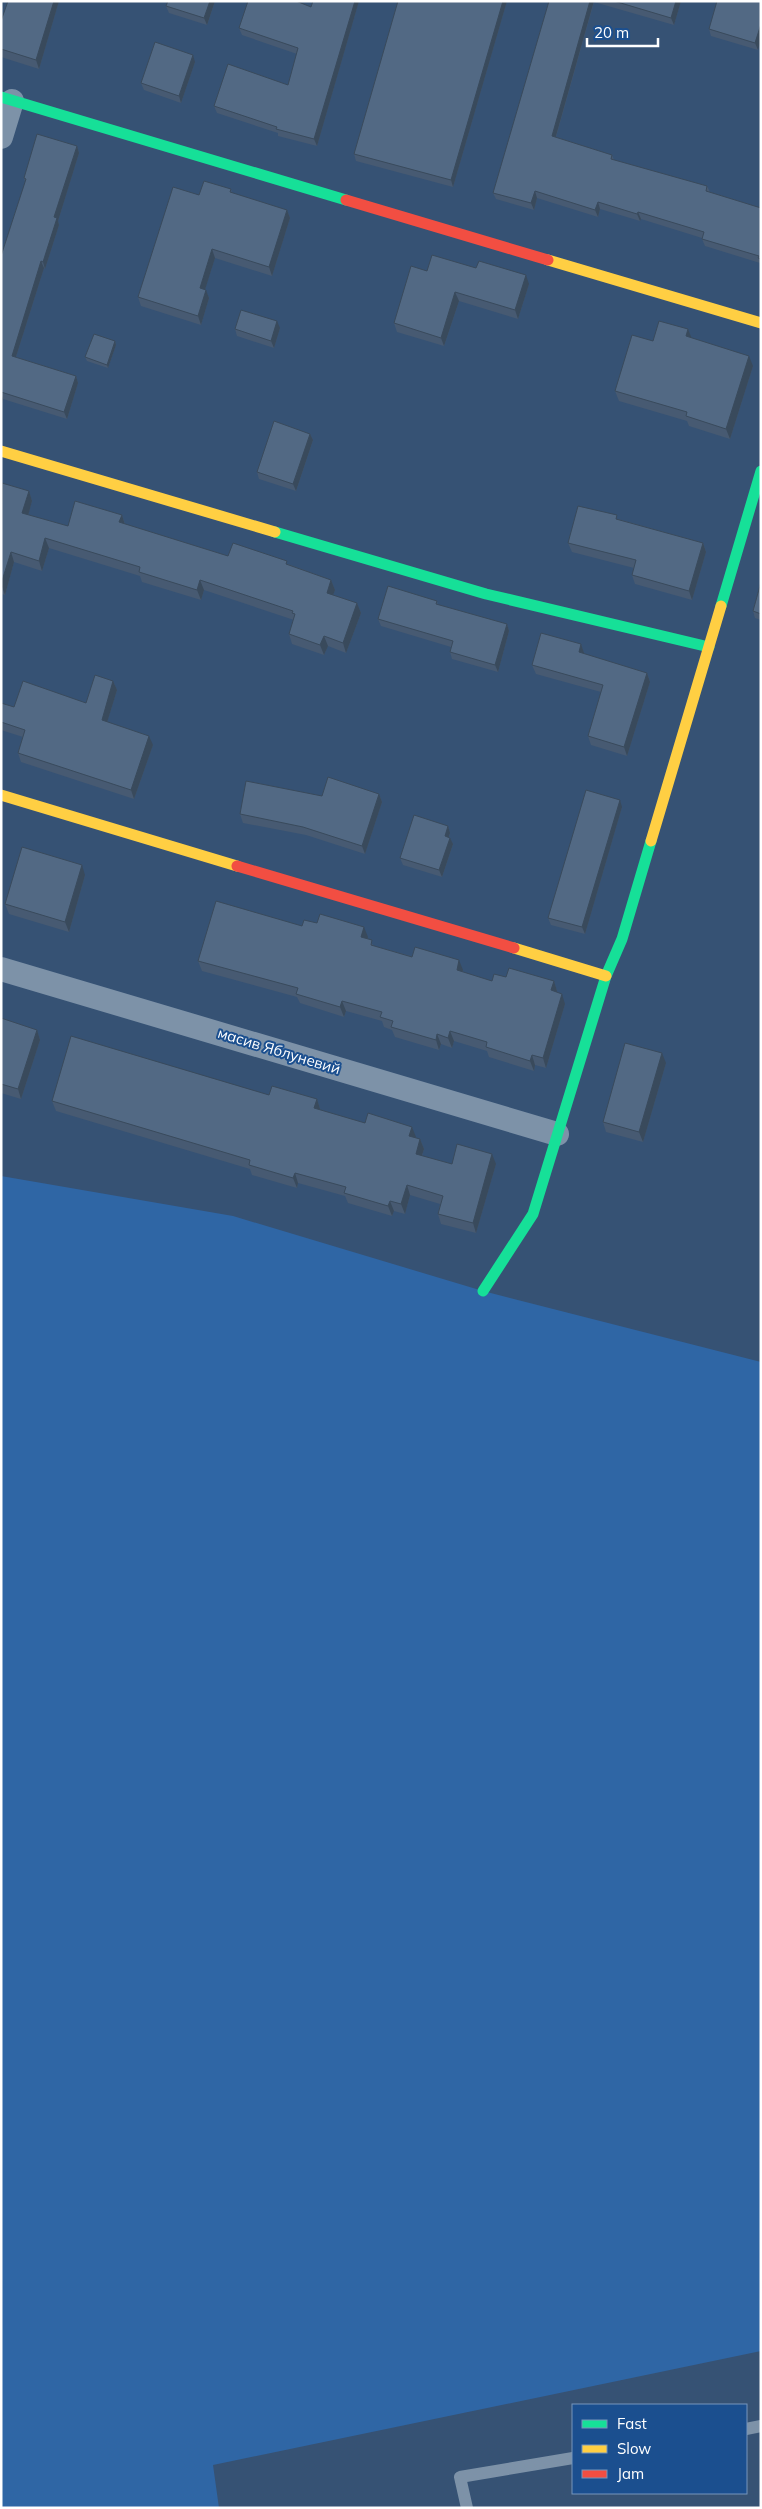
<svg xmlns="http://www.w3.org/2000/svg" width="762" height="2509" viewBox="0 0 762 2509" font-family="Mulish,sans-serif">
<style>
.green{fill:#2f66a5}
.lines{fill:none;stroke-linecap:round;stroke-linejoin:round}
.lane{stroke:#7d92a8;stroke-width:12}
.street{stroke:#7d92a8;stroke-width:24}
.fast{stroke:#16e098;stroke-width:11}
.slow{stroke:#ffcf43;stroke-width:11}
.jam{stroke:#f24e42;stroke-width:11}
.wall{fill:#475a72}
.shaded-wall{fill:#394a5c}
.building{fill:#526984;stroke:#394a5c}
.labels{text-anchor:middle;stroke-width:4;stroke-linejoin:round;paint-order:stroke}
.street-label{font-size:15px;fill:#fff;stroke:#1b4f8f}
</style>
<rect width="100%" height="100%" fill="#365274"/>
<path class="green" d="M1,1176L233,1216L483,1291L761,1362V2351L213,2465L219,2508H1Z"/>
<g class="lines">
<g class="lane">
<path d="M746,2429L761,2426"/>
<path d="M467,2508L460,2477L573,2458"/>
</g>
<g class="street">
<path d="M1,137L12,101"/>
<path d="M1,969L557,1134"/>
</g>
<g class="fast">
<path d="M1,97L346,200"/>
<path d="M275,532L486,594L709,647"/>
<path d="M721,606L761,471"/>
<path d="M483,1291L533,1214L606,976L622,939L651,841"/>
</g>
<g class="slow">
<path d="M548,260L761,323"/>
<path d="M1,451L275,532"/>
<path d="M1,795L237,866"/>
<path d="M651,841L721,606"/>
<path d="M514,948L606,976"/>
</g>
<g class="jam">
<path d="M346,200L548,260"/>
<path d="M237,866L514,948"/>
</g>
</g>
<g class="wall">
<path d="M8,1H59L39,69L1,57V21Z"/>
<path d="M168,1H215L207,25L169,13L166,6Z"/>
<path d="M313,1H359L317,146L278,136V133L217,113L214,106L288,85L297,54L242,35L239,28L311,7Z"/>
<path d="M398,1H507L453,187L356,161L354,154Z"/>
<path d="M549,1H681L674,25L594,2L556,137L612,155L614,160L707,186L710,192L761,208V265L760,263L705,246L702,239V238L641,219L640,221L600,209L598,217L537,198L534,210L496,199L493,193Z"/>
<path d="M761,1L758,50L711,36L709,29Z"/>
<path d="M195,62L181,103L144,90L141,83Z"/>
<path d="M77,146L79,153L58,221L59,225L45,269L44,268L16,357L76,376L78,383L67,419L3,399L1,406V256L25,182L24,178Z"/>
<path d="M231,189L232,193L287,210L290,218L272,276L215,258L205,289L209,298L201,325L141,306L138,297L199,195Z"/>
<path d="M427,271L529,284L518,319L459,301L444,346L397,332L394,323Z"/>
<path d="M280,328L274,348L237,336L235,329Z"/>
<path d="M688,329L691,338L753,366L730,439L689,426L687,421L619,401L615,391L653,341Z"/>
<path d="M115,341L116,345L108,368L87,361L85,357Z"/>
<path d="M310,434L313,440L296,491L259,479L257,472Z"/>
<path d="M1,484L29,491L32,501L28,515L68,526L122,515L125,524L228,556L288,564L331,580L335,590L333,595L357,603L361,613L346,653L328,646L324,655L292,644L289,634L294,620L204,590L201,600L142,582L140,576L49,548L42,571L14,562L5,595L1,594Z"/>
<path d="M618,519L703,543L706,552L692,600L635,584L632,575L634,568L572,552L568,543Z"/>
<path d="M761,582V620L755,618L753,611Z"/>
<path d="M437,601L438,605L507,624L509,631L498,672L452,659L450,652L451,647L381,626L378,619Z"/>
<path d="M581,644L584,654L647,673L650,682L627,756L591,745L588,736L601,692L536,674L532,665Z"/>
<path d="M113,681L117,690L107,722L153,745L134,799L21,762L18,753L23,737L1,730V703L14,707L86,703Z"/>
<path d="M379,794L382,802L365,854L306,835L243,823L240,814L322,796Z"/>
<path d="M622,807L585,934L551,925L548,918Z"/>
<path d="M448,826L450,833L449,837L453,844L442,877L403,865L400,858Z"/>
<path d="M85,875L69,932L9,914L5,904Z"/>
<path d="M302,926L368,937L367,938L374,946L463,970V972L492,981L506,977L554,981L557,991V992L565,1004L546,1068L535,1065L534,1071L489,1057L487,1051L454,1041L452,1048L441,1044L439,1050L395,1037L392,1030L384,1027L382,1021L346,1011L344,1017L300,1003L297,997L202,971L198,961Z"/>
<path d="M1,1018L37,1030L40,1040L21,1099L1,1093Z"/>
<path d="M666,1063L643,1142L606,1132L603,1122Z"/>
<path d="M269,1095L317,1099L320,1109V1110L365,1123L412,1127L415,1138L420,1139L424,1149L422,1156L452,1164H496L476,1233L441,1224L438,1214L440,1204L410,1195L405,1214L394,1211L392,1216L348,1203L345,1196L298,1183L297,1188L252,1175L250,1169L56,1111L52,1101Z"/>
</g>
<g class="shaded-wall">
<path d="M54,1H59L39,69L36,60Z"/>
<path d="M210,1H215L207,25L204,18Z"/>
<path d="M355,1H359L317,146L314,139Z"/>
<path d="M503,1H507L453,187L451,180Z"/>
<path d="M590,1H594L554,143L552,136Z"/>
<path d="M676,1H681L674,25L671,18Z"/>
<path d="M761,24V40L758,50L755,43Z"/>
<path d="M193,55L195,62L181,103L179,96Z"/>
<path d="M77,146L79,153L58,221L59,225L45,269L43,262L54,217Z"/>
<path d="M535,191L537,198L534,210L531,203Z"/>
<path d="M598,202L600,209L598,217L595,210Z"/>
<path d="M287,210L290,218L272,276L269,267Z"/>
<path d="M638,212L641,219L640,221L637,214Z"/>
<path d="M212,249L215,258L203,296L200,288Z"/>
<path d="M41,261L44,268L14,363L12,356Z"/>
<path d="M526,275L529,284L518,319L515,310Z"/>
<path d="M206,290L209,298L201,325L198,316Z"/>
<path d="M455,292L459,301L444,346L441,338Z"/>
<path d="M277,321L280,328L274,348L271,341Z"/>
<path d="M688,329L692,339L686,336Z"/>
<path d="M115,341L116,345L108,368L107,365Z"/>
<path d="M749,356L753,366L730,439L726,429Z"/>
<path d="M76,376L78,383L67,419L64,412Z"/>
<path d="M1,393L3,399L1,406Z"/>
<path d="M310,434L313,440L296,491L293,484Z"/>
<path d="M29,491L32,501L26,523L22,513Z"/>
<path d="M122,515L125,525L119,522Z"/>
<path d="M45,538L49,548L42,571L39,561Z"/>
<path d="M703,543L706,552L692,600L689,591Z"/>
<path d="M11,552L14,562L5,595L1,584Z"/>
<path d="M200,580L204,590L201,600L197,590Z"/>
<path d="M331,580L335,590L330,603L327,593Z"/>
<path d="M357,603L361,613L346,653L343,643Z"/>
<path d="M507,624L509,631L498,672L495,665Z"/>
<path d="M324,636L328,646L324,655L320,645Z"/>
<path d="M581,644L584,653L582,661L579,652Z"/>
<path d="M647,673L650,682L627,756L624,747Z"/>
<path d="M113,681L117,690L105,729L102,720Z"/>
<path d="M149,736L153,745L134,799L131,790Z"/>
<path d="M379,794L382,802L365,854L362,846Z"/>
<path d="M620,800L622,807L585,934L582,927Z"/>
<path d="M448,826L450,833L447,842L445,836Z"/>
<path d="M450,838L453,844L442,877L439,870Z"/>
<path d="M82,865L85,875L69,932L65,922Z"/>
<path d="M364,927L368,937L365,946L361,937Z"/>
<path d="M459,960L463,970L460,980L457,970Z"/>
<path d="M554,981L557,991L554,1000L551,990Z"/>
<path d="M562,994L565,1004L546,1068L543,1058Z"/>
<path d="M342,1001L346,1011L344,1017L340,1007Z"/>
<path d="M37,1030L40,1040L21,1099L18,1089Z"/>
<path d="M450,1031L454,1041L452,1048L448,1038Z"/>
<path d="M437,1034L441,1044L439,1050L436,1040Z"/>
<path d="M662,1053L666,1063L643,1142L639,1132Z"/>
<path d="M532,1055L535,1065L534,1071L530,1061Z"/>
<path d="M317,1099L320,1109L317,1118L314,1108Z"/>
<path d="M412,1127L416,1137L413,1146L409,1136Z"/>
<path d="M420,1139L424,1149L419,1164L416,1154Z"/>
<path d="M492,1154L496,1164L476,1233L473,1223Z"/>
<path d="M295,1173L298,1183L297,1188L293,1178Z"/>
<path d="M407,1185L410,1195L405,1214L401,1204Z"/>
<path d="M390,1201L394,1211L392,1216L388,1206Z"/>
</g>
<g class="building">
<path d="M8,1H54L36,60L1,49V21Z"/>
<path d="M168,1H210L204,18L166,6Z"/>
<path d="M248,1H296L311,7L313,1H355L314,139L276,129L277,127L214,106L228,64L288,85L298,48L239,28Z"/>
<path d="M398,1H503L451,180L354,154Z"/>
<path d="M549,1H590L552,136L612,155L611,159L707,186L706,191L761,208V259L758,258L759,256L702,239L704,232L638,212L637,214L598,202L595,210L535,191L531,203L493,193Z"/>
<path d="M614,1H676L671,18Z"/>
<path d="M717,1H761V24L755,43L709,29Z"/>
<path d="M155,42L193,55L179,96L141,83Z"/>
<path d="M37,134L77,146L54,217L57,218L43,262L41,261L12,356L76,376L64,412L1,392V256L26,179L24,178Z"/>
<path d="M204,181L231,189L230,192L287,210L269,267L212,249L200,288L206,290L198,316L138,297L173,187L199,195Z"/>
<path d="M432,255L476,268L479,261L526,275L515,310L455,292L441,338L394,323L411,266L427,271Z"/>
<path d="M241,310L277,321L271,341L235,329Z"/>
<path d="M659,321L688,329L686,336L749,356L726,429L686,416L687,412L615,391L632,335L653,341Z"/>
<path d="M94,334L115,341L107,365L85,357Z"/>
<path d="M274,421L310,434L293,484L257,472Z"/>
<path d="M2,483L29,491L22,513L68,526L75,501L122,515L119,522L228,556L233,543L287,561L286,564L331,580L327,593L357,603L343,643L324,636L320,645L289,634L295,614L292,613L293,611L200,580L197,590L139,572L140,567L45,538L39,561L11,552L1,584Z"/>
<path d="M578,506L617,515L616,519L703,543L689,591L632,575L636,560L568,543Z"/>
<path d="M761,582V614L753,611Z"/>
<path d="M388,586L437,601L436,604L507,624L495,665L450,652L453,641L378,619Z"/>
<path d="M541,633L581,644L579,652L647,673L624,747L588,736L603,685L532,665Z"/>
<path d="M95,675L113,681L102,720L149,736L131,790L18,753L25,730L1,722V703L14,707L23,681L86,703Z"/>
<path d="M328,777L379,794L362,846L303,827L240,814L246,781L322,796Z"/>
<path d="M586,790L620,800L582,927L548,918Z"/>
<path d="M414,815L448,826L445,836L450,838L439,870L400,858Z"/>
<path d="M22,847L82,865L65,922L5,904Z"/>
<path d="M216,901L302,926L304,920L317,923L320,914L364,927L361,937L372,940L371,945L412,957L415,947L459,960L457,970L492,981L494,974L506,977L509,968L554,981L551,990L562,994L543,1058L532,1055L530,1061L486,1047L487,1042L450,1031L448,1038L437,1034L436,1040L391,1027L393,1021L380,1017L382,1012L342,1001L340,1007L296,994L298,988L198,961Z"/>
<path d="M1,1018L37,1030L18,1089L1,1084Z"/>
<path d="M71,1036L269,1095L272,1086L317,1099L314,1108L365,1123L368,1113L412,1127L409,1136L420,1139L416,1154L452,1164L457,1144L492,1154L473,1223L438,1214L443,1196L407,1185L401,1204L390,1201L388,1206L344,1193L346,1187L295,1173L293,1178L249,1165L250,1160L52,1101Z"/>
<path d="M625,1043L662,1053L639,1132L603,1122Z"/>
</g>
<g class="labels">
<g class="street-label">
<text transform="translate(279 1051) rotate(17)" y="5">масив Яблуневий</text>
</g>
</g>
<rect width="762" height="2509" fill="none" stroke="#ffffff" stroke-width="5"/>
<rect x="572" y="2404" width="175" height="90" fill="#1b4f8f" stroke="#7695bc"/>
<rect x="582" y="2420" width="25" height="8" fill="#16e098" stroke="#7695bc"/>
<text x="617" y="2429" font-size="15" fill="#ffffff">Fast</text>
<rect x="582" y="2445" width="25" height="8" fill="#ffcf43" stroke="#7695bc"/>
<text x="617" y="2454" font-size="15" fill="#ffffff">Slow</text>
<rect x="582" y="2470" width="25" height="8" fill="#f24e42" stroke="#7695bc"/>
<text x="617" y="2479" font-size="15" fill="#ffffff">Jam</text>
<path d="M587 38v8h71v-8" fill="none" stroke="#ffffff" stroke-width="2.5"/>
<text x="594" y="38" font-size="15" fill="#ffffff" stroke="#1b4f8f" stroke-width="4" paint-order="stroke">20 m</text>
</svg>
